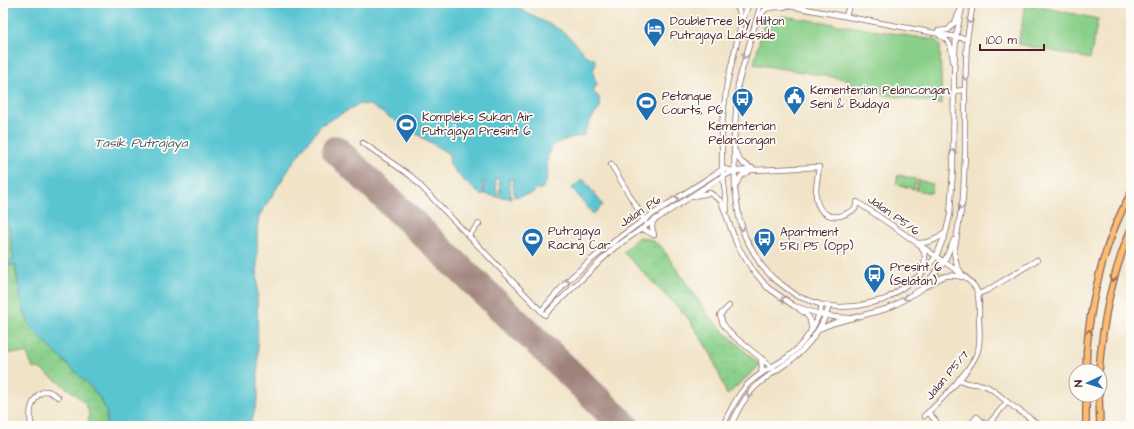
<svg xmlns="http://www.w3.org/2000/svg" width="1134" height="429" viewBox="0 0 1134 429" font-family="'Architects Daughter',sans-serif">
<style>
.green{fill:#8acf89;stroke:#6a775a}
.park{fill:url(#park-crowns);stroke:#6a775a}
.water{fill:#59c5d1;stroke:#52727e}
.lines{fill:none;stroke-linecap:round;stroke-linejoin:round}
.runway{stroke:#9e8179;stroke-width:29}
.minor-casing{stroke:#846462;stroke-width:6}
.major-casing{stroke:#846462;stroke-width:8}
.minor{stroke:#fff;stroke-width:4.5}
.major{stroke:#febc70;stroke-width:5.5}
.rail{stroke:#4a1f2b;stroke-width:1.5}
.oneway{stroke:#ae9aa0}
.oneway2{stroke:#9b664a}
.labels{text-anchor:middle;stroke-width:3.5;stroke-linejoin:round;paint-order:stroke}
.poi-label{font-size:12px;fill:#4a1f2b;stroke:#fdfcf7;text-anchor:start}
.street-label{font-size:12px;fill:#4a1f2b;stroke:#fdfcf7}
.water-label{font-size:13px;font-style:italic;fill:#4f5965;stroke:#fdfcf7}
</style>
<defs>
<pattern id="park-crowns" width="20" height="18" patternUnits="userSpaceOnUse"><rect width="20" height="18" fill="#8acf89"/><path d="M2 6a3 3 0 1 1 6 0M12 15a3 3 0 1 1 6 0" fill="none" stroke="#79b176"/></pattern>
</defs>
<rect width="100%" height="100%" fill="#fdfcf7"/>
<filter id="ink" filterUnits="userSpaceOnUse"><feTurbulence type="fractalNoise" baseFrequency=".025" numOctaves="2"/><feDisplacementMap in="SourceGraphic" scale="8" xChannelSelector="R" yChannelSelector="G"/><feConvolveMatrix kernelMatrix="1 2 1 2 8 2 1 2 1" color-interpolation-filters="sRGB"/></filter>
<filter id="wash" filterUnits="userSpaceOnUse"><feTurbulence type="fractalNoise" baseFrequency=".012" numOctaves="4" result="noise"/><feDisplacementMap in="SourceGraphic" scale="16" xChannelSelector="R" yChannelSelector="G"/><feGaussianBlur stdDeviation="0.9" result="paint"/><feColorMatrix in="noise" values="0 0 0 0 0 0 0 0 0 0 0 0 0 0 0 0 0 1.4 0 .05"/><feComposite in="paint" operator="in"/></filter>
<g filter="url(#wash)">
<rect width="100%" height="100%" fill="#f1e3c7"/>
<g class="green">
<path d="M1026,4L1098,19L1090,59L1018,44Z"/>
<path d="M783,16L936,40L940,45L942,104L850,89L851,80L754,64L764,23Z"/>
<path d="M898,175L916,179L914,189L896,184Z"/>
<path d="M918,180L933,184L931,193L916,190Z"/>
</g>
<g class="park">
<path d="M3,200L11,239L12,250L14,260L7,262L8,266L15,264C19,287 20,311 34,331C45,342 56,353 67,364C80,376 116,406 105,426H87C89,420 90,414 87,407C81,396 51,377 39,368L33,369L27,353H7L5,316L3,303Z"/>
<path d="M638,237L648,238L661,246L710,318L760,365L727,395L712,356L688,318L623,252Z"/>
</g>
<g class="water">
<path d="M3,3H513C530,19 550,21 567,35C571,38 576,44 580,48C585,55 583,56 594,58L596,65C591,71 594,77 597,84L593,92L599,97L600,108L591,119L584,135C575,137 565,139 557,143C543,151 549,166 547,178C546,182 543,186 542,189H535L534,193L514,197L513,179H509L511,198L500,197L499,178L495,179L498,197L485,194L484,182L482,183L484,195H481L463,180L450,165L449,154L370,105L360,104L321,125L294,161L259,216L257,230L258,398L250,426H105C116,406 80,376 67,364C56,353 45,342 34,331C20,312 19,287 15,264L8,266L7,262L14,260L12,250L11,239L3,200Z"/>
<path d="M583,179L603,205L593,214L572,188Z"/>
</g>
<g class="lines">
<path class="runway" d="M336,150L625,426"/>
</g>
</g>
<g filter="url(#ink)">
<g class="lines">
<defs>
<g id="minor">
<path d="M734,3L739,10L741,22"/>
<path d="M761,3L738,84L734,141L735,189L739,217L745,237L761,265L773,278L797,296L822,305L840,307L857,306L883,300L888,298L919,276L936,257L946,232L950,215L953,169L954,72L956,36L963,3"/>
<path d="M773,3L967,39"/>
<path d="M846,16L850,3"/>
<path d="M757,23C765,6 766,7 784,7"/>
<path d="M938,31L948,30L955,22L960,11"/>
<path d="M940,36C951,40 952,50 953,61"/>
<path d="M954,91L965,90"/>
<path d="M363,143L411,176L545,315L556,304L614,248L647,225L718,179L734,171"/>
<path d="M736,152C738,162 745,165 754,169"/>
<path d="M611,164L645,221"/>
<path d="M723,169L734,171L819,167C817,183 810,207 828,215C838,219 846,214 855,209L857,202C883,219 909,237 934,255C948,265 965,274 975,287C980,295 979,308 979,317C979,328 981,340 978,350C974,367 938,404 924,416"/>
<path d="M736,185C738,179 742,174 748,172"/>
<path d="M694,196L710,193L721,201L737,245L752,269L767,287L794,306L819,314L834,317L850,318"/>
<path d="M727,210L722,167V124L727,83L741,25L749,3"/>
<path d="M653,221L652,227L654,235"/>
<path d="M641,229L645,230L654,235"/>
<path d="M468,236L479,224"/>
<path d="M918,243C929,243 936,240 945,233"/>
<path d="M921,273C924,264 928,257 922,248"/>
<path d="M962,274L957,266L954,253L963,198L965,154V90L967,39L973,3"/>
<path d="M927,286C941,277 946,273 962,277"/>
<path d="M978,294L988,290L1037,260"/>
<path d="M729,306L720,315L723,324L731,334L773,368"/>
<path d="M799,309C809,316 811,317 811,330"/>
<path d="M541,311C552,299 562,286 574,275C619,233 671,202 723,169"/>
<path d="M819,329L834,323L886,309L895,305L923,288L944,262L954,240"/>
<path d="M761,374L762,367L761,358"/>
<path d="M959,379C971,387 976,382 986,386C993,389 1000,396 1006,401C1017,410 1029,416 1039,426"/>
<path d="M928,412L940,426"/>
<path d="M31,426C30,412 29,407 38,395C41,393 43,391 47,391C51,392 55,395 58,397"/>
<path d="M723,426C729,412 736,398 746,386C757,374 773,367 786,358C804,345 816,326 822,305"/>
<path d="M731,426C736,413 743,400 753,389C764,378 777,370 790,361C808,347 822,328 829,306"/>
<path d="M969,426L977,417L987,426L1007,402"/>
</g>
<g id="major">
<path d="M1086,371C1086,314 1103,243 1131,193"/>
<path d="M1099,371C1103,319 1111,277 1131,229"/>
<path d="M1086,395V426"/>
<path d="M1099,395L1100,426"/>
</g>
</defs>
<use href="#minor" class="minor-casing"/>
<use href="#major" class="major-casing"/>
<use href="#minor" class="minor"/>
<use href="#major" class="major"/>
<path class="rail" d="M1126,426L1131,419"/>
</g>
<defs><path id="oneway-chevron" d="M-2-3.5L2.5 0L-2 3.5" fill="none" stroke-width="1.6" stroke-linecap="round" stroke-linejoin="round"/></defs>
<g class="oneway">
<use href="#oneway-chevron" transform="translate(970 21) rotate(99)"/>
<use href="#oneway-chevron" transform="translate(745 56) rotate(105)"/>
<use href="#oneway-chevron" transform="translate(966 78) rotate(92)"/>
<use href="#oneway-chevron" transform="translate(953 152) rotate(-89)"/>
<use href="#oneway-chevron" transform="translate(676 199) rotate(-33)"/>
<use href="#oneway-chevron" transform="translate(961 207) rotate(100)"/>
<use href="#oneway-chevron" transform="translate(742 228) rotate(75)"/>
<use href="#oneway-chevron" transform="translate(567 282) rotate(-48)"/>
<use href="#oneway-chevron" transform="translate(906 298) rotate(148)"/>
<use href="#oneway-chevron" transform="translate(784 299) rotate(-145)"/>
<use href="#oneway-chevron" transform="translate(749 395) rotate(128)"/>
</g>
<g class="oneway2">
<use href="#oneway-chevron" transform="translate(1113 279) rotate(106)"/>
<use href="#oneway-chevron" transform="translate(1089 332) rotate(-83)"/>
</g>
</g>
<defs>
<symbol id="hotel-pin" viewBox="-11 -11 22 30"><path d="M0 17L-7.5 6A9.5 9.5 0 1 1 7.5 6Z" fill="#1f6fb2" stroke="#fdfcf7"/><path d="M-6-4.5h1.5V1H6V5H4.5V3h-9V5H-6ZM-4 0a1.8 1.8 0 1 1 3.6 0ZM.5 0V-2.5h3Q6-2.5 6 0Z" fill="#fff"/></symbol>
<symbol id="civic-pin" viewBox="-11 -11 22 30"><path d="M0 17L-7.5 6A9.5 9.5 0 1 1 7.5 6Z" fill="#1f6fb2" stroke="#fdfcf7"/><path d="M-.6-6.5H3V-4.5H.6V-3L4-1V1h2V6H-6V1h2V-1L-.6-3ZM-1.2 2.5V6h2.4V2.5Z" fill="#fff"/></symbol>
<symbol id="bus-pin" viewBox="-11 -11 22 30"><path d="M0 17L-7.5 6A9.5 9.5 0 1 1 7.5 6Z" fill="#1f6fb2" stroke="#fdfcf7"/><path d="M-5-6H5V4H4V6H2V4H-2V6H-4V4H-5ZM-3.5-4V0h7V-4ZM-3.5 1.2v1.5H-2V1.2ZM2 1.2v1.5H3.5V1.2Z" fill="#fff"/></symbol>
<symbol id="stadium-pin" viewBox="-11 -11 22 30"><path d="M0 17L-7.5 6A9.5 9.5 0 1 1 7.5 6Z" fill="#1f6fb2" stroke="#fdfcf7"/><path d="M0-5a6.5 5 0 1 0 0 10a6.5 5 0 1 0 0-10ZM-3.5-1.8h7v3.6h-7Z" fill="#fff"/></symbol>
</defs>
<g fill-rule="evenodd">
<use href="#hotel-pin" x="642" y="16" width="25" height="34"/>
<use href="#civic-pin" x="782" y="84" width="25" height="34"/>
<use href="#bus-pin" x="730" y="86" width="25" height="34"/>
<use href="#stadium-pin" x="634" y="90" width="25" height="34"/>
<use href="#stadium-pin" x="394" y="112" width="25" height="34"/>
<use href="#stadium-pin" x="520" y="226" width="25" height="34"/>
<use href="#bus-pin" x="752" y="226" width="25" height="34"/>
<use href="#bus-pin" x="862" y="262" width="25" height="34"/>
</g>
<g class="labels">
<g class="poi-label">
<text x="670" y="25">DoubleTree by Hilton<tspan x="670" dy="14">Putrajaya Lakeside</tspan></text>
<text x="810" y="94">Kementerian Pelancongan,<tspan x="810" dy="14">Seni &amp; Budaya</tspan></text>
<text x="662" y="100">Petanque<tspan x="662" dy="14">Courts, P6</tspan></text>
<text x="422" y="121">Kompleks Sukan Air<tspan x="422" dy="14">Putrajaya Presint 6</tspan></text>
<text x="742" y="130" text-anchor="middle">Kementerian<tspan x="742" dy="14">Pelancongan</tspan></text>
<text x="548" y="235">Putrajaya<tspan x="548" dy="14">Racing Car</tspan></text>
<text x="780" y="236">Apartment<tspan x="780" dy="14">5R1 P5 (Opp)</tspan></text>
<text x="890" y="271">Presint 6<tspan x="890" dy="14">(Selatan)</tspan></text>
</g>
<g class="street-label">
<text transform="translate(640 211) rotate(-34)" y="4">Jalan P6</text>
<text transform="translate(894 215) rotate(35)" y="4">Jalan P5/6</text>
<text transform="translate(947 375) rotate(-50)" y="4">Jalan P5/7</text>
</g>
<g class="water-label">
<text x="141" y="147">Tasik Putrajaya</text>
</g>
</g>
<rect width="1134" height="429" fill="none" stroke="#fdfcf7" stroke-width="16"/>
<g transform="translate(1088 383) rotate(266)"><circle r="19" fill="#fdfcf7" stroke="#b5a4a5"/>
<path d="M0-3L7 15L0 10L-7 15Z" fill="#1f6fb2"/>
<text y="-6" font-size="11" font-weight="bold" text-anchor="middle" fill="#4a1f2b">N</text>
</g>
<path d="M980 44v6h64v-6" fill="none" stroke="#4a1f2b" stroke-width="2"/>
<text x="986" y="44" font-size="12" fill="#4a1f2b" stroke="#fdfcf7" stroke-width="3" paint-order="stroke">100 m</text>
</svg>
